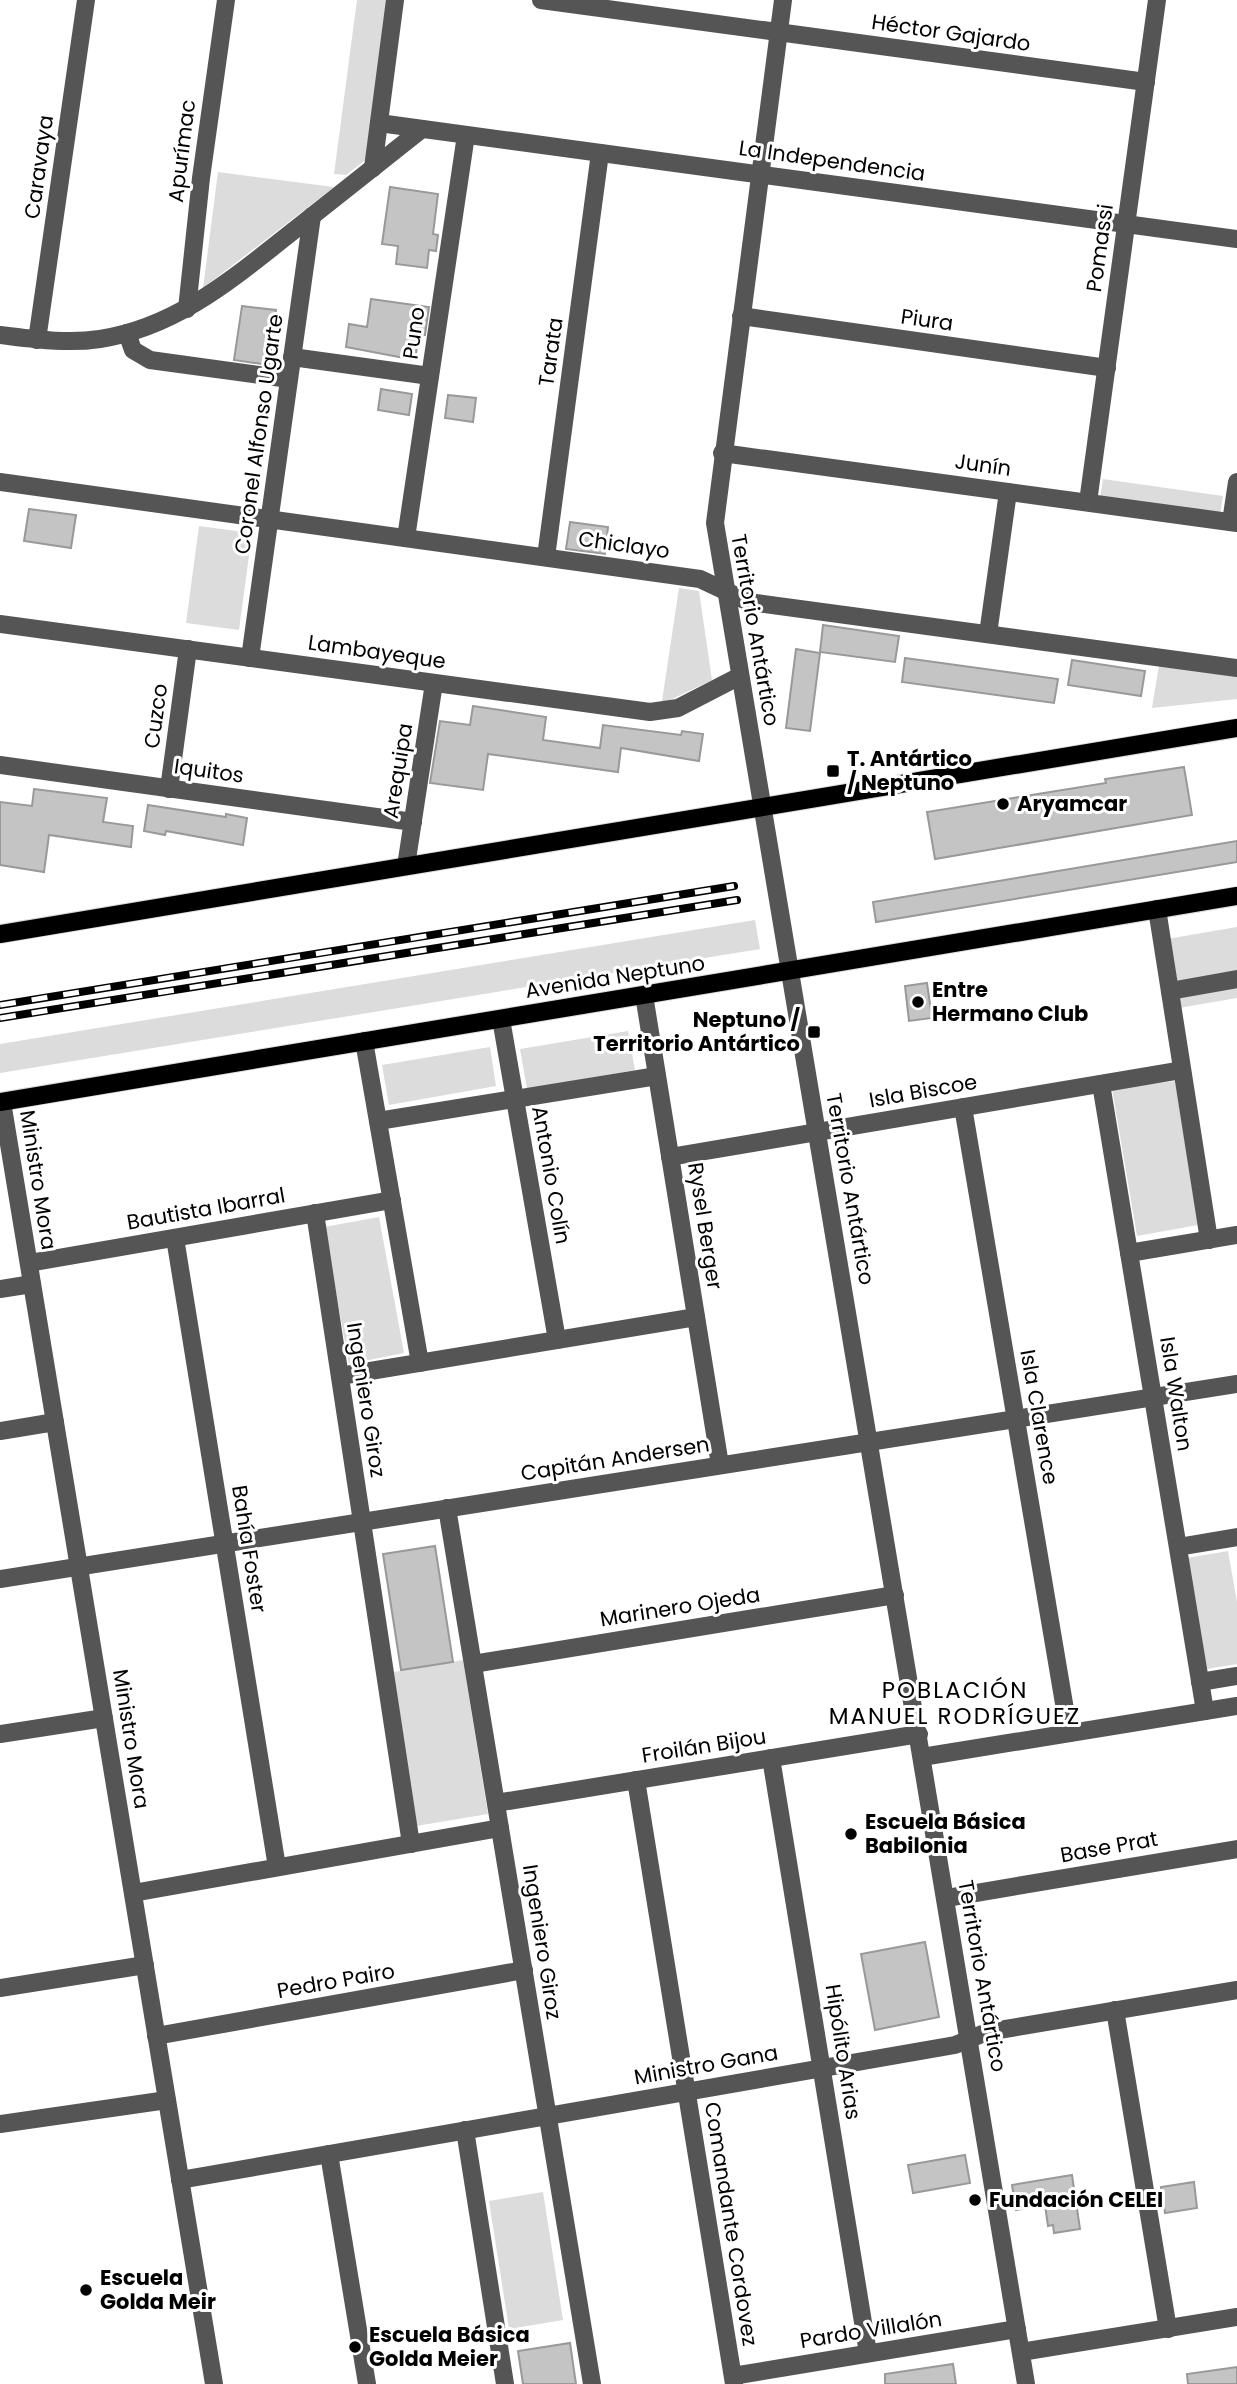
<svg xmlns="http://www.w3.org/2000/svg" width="1237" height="2384" viewBox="0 0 1237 2384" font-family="Poppins,sans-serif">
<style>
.green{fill:#dcdcdc}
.building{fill:#c4c4c4;stroke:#999;stroke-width:2}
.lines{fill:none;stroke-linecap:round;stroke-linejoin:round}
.major-casing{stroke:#dbdbdb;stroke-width:20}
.minor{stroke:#555;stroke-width:18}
.major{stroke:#000;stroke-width:18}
.rail-casing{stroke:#000;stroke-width:8}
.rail{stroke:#fff;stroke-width:5;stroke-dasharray:16;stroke-linecap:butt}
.poi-dot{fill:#000;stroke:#fff;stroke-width:2.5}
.labels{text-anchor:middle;stroke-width:6;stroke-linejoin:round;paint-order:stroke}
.street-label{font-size:21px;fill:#000;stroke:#fff}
.poi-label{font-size:21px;font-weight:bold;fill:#000;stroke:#fff;text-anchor:start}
.neighbourhood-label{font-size:23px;letter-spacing:2px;fill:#000;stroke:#fff}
</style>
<rect width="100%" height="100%" fill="#fff"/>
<g class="green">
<path d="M357,0H390L368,158L346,175L334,174Z"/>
<path d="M218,172L334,187L203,288Z"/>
<path d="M1103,479L1223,496L1220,515L1100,499Z"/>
<path d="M199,526L252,533L239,630L186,623Z"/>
<path d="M679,588L699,591L712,680L668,701H662Z"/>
<path d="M1159,665L1237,677V699L1152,708Z"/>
<path d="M755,920L760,949L0,1073V1044Z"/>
<path d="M1237,927V998L1179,1008L1167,939Z"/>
<path d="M628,1031L635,1070L527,1089L520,1049Z"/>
<path d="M490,1047L496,1086L389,1105L382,1065Z"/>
<path d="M1175,1081L1198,1225L1137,1236L1112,1089Z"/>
<path d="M379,1217L404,1353L349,1364L324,1227Z"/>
<path d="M1228,1551L1237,1602V1664L1207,1669L1187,1558Z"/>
<path d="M463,1660L488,1814L416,1826L394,1672Z"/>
<path d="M543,2192L563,2320L509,2329L489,2201Z"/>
</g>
<g class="building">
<path d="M390,187L438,194L433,234L438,235L436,251L429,250L427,268L396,264L398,246L382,244Z"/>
<path d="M371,299L429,307L425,335L419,334L415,360L346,347L349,324L367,327Z"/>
<path d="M242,306L276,310L269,365L234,360Z"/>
<path d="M381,389L412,394L409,415L378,410Z"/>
<path d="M448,395L476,398L473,422L445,418Z"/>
<path d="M29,509L76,515L71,548L24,541Z"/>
<path d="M570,522L608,527L605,554L566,549Z"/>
<path d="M823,625L899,636L895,662L820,652Z"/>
<path d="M796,649L820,653L810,731L786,728Z"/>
<path d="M905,658L1058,679L1054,703L902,682Z"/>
<path d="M1072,660L1145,671L1141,696L1068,685Z"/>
<path d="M473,706L546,717L543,740L600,748L603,725L681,735L682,731L703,734L699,761L621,748L618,772L488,754L483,790L430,783L440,721L470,725Z"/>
<path d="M1184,767L1192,815L935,859L927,812L1106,783L1105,779Z"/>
<path d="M34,789L107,798L103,822L133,826L131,847L49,835L44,872L0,865V802L32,806Z"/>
<path d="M148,805L226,817V814L247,818L243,845L166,831L165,835L144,831Z"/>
<path d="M1237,841V862L876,922L873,902Z"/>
<path d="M927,983L932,1018L909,1021L905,986Z"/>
<path d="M435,1546L453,1662L401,1670L383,1554Z"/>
<path d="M925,1942L939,2017L875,2030L861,1954Z"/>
<path d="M965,2155L970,2183L913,2193L908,2165Z"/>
<path d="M1072,2175L1080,2229L1054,2233L1053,2225L1048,2226L1045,2205L1016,2210L1012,2185Z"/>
<path d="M1194,2182L1197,2208L1165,2213L1161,2187Z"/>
<path d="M570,2343L576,2384H523L518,2351Z"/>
<path d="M953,2364L956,2384H885V2374Z"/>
<path d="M1237,2367V2384H1188L1187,2374Z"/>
</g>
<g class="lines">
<defs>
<g id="major">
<path d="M0,934L1237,728"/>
<path d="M0,1102L1237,896"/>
</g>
</defs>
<use href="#major" class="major-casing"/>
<g class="minor">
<path d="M541,0L1146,82"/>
<path d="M783,0L715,523L1026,2384"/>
<path d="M379,123L1237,239"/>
<path d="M373,168L395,0"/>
<path d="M187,309L201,178L226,0"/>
<path d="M741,316L1107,368"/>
<path d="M127,333L133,350L150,360L289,379"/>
<path d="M0,335C34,339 67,344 100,339C179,327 237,275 297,228C339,195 380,162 422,129"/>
<path d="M37,340L86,0"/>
<path d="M292,357L430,376"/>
<path d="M722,453L1237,523"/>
<path d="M0,482L700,579L749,602L1237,668"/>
<path d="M1088,502L1157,0"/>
<path d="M1231,522L1237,482"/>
<path d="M406,538L466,135"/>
<path d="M546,557L600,153"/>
<path d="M0,624L650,712L678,708L740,676"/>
<path d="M988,634L1008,492"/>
<path d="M250,658L312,216"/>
<path d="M0,765L413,822"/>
<path d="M169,789L188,649"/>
<path d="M406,866L434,683"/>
<path d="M1157,909L1209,1240"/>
<path d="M1170,991L1237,979"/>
<path d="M644,995L720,1465"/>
<path d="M501,1019L557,1340"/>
<path d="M364,1041L420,1363"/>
<path d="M1101,1084L1205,1711"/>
<path d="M2,1102L214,2384"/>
<path d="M963,1107L1069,1733"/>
<path d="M378,1121L657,1076"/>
<path d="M670,1157L1182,1070"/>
<path d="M315,1213L411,1844"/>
<path d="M175,1238L277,1867"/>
<path d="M1129,1253L1237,1235"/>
<path d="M29,1263L392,1200"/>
<path d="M0,1289L32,1284"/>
<path d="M340,1376L696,1317"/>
<path d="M0,1431L55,1422"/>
<path d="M447,1508L592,2384"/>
<path d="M1178,1547L1237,1537"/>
<path d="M0,1579L1237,1384"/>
<path d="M473,1664L895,1595"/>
<path d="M1200,1682L1237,1676"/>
<path d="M0,1734L104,1718"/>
<path d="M922,1757L1237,1706"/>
<path d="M771,1758L868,2353"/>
<path d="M636,1780L734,2384"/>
<path d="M496,1803L919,1734"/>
<path d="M133,1893L500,1828"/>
<path d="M946,1898L1237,1849"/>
<path d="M0,1988L145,1965"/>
<path d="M1115,2010L1168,2329"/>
<path d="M156,2036L524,1970"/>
<path d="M0,2124L167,2100"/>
<path d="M465,2130L505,2384"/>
<path d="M329,2154L367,2384"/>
<path d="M180,2180L955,2045L987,2032L1237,1990"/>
<path d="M1021,2352L1237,2317"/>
<path d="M733,2376L1017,2329"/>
</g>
<use href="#major" class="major"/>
<defs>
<g id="rail">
<path d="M0,1005L734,886"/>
<path d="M0,1018L737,900"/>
</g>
</defs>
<use href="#rail" class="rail-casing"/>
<use href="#rail" class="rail"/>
</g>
<g class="poi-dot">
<rect x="826" y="764" width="14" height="14" rx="3.5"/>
<circle cx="1003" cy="804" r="7"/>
<circle cx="918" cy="1002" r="7"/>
<rect x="807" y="1025" width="14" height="14" rx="3.5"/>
<circle cx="851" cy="1834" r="7"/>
<circle cx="975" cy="2200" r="7"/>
<circle cx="86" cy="2290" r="7"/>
<circle cx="355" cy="2347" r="7"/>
</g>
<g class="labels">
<g class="street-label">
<text transform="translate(951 33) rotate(8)" y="7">Héctor Gajardo</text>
<text transform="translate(182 151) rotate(-83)" y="7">Apurímac</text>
<text transform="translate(832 161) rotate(8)" y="7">La Independencia</text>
<text transform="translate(39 167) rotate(-82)" y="7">Caravaya</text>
<text transform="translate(1100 248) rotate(-82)" y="7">Pomassi</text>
<text transform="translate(927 320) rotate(8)" y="7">Piura</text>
<text transform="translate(414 333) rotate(-82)" y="7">Puno</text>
<text transform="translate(551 352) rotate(-82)" y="7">Tarata</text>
<text transform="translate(259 434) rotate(-82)" y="7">Coronel Alfonso Ugarte</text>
<text transform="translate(983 465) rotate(8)" y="7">Junín</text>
<text transform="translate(624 545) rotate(8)" y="7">Chiclayo</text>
<text transform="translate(755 630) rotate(80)" y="7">Territorio Antártico</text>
<text transform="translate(377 652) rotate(8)" y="7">Lambayeque</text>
<text transform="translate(156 716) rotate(-82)" y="7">Cuzco</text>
<text transform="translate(209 771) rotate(8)" y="7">Iquitos</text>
<text transform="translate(398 771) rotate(-81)" y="7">Arequipa</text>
<text transform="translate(615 977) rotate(-9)" y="7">Avenida Neptuno</text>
<text transform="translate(923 1091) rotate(-10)" y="7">Isla Biscoe</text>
<text transform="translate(551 1175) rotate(80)" y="7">Antonio Colín</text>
<text transform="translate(38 1180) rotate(81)" y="7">Ministro Mora</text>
<text transform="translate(850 1189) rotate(80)" y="7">Territorio Antártico</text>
<text transform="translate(206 1209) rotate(-10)" y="7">Bautista Ibarral</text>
<text transform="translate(705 1226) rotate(81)" y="7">Rysel Berger</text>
<text transform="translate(1176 1394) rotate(81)" y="7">Isla Walton</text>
<text transform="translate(366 1400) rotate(81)" y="7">Ingeniero Giroz</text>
<text transform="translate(1039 1417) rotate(80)" y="7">Isla Clarence</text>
<text transform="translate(615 1459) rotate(-9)" y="7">Capitán Andersen</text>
<text transform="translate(249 1549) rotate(81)" y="7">Bahía Foster</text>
<text transform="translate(680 1607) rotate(-9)" y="7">Marinero Ojeda</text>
<text transform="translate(131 1739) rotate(81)" y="7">Ministro Mora</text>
<text transform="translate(704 1746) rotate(-9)" y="7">Froilán Bijou</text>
<text transform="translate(1109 1847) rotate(-10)" y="7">Base Prat</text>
<text transform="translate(542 1942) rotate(81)" y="7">Ingeniero Giroz</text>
<text transform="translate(982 1976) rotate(80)" y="7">Territorio Antártico</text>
<text transform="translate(336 1981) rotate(-10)" y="7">Pedro Pairo</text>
<text transform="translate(843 2052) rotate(81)" y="7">Hipólito Arias</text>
<text transform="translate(706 2065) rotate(-10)" y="7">Ministro Gana</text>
<text transform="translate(731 2224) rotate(81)" y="7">Comandante Cordovez</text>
<text transform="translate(871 2330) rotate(-9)" y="7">Pardo Villalón</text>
</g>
<g class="poi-label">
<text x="847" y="766">T. Antártico<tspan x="847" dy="24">/ Neptuno</tspan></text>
<text x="1017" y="811">Aryamcar</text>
<text x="932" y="997">Entre<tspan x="932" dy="24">Hermano Club</tspan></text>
<text x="800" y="1027" text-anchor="end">Neptuno /<tspan x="800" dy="24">Territorio Antártico</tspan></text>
<text x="865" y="1829">Escuela Básica<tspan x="865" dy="24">Babilonia</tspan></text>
<text x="989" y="2207">Fundación CELEI</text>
<text x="100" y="2285">Escuela<tspan x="100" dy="24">Golda Meir</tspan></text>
<text x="369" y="2342">Escuela Básica<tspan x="369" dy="24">Golda Meier</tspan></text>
</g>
<g class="neighbourhood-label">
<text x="955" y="1698">POBLACIÓN<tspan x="955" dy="26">MANUEL RODRÍGUEZ</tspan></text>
</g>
</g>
</svg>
